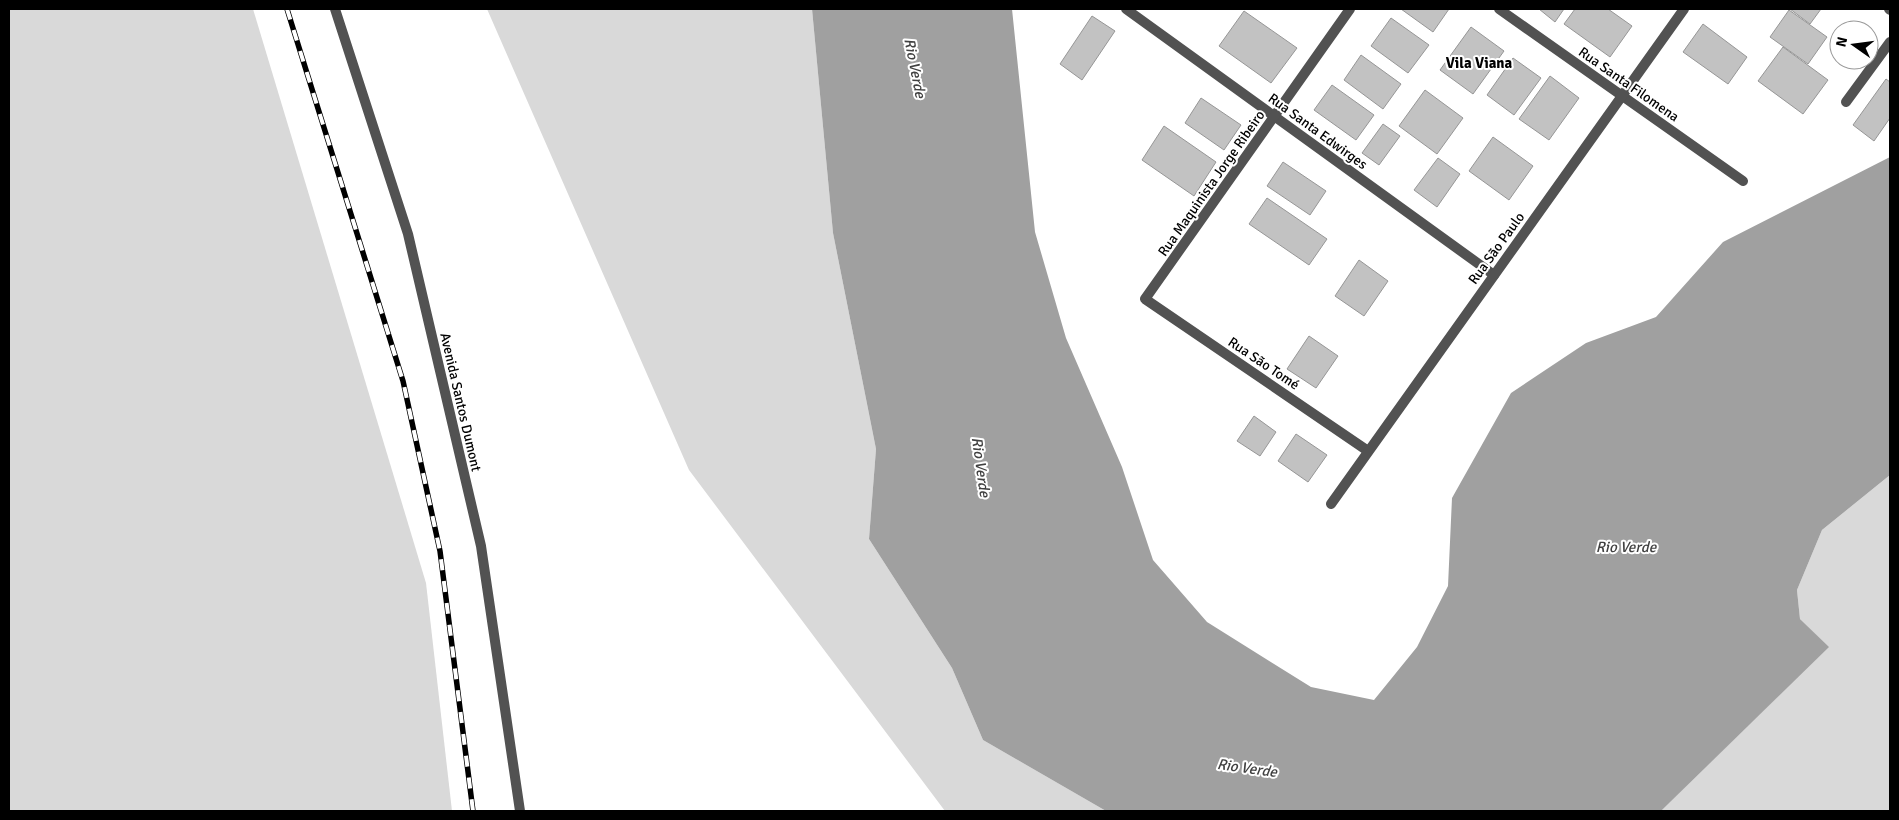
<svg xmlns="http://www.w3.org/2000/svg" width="1899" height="820" viewBox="0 0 1899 820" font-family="Signika,sans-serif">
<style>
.green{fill:#d9d9d9}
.water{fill:#a0a0a0}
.building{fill:#c2c2c2;stroke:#969696}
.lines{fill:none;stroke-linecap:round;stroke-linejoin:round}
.minor{stroke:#525252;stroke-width:10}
.tertiary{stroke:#525252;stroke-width:10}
.rail-casing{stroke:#000;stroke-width:5.5}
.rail{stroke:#fff;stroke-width:4;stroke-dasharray:11;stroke-linecap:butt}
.labels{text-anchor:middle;stroke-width:4;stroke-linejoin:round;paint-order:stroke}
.street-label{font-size:14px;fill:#000;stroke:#fff}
.neighbourhood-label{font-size:15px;font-weight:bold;fill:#000;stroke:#fff}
.water-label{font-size:15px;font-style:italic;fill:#414141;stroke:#fff}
</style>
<rect width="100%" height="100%" fill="#fff"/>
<g class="green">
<path d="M9,9H253L426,583L452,811H9Z"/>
<path d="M487,9H812L833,233L876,449L869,539L952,668L983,740L1106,811H945L689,470Z"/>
<path d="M1890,475V811H1661L1828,647L1800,619L1797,590L1822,530Z"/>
</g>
<path class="water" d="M812,9H1012L1035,232L1066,338L1122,467L1153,560L1207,622L1311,687L1374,700L1417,647L1448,586L1452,498L1511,393L1586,343L1656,317L1723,242L1890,157V475L1822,530L1797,590L1800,619L1829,647L1661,811H1106L983,740L952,668L869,539L876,449L833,233Z"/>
<g class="building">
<path d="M1401,9H1449L1433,32Z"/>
<path d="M1539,9H1564L1555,22Z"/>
<path d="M1575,9H1608L1632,26L1610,57L1564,24Z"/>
<path d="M1790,9H1821L1810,24Z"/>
<path d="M1789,10L1827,37L1808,64L1770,37Z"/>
<path d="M1244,11L1297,48L1271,83L1219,46Z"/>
<path d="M1092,16L1115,31L1082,80L1060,64Z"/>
<path d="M1391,18L1429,45L1408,73L1371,46Z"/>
<path d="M1703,24L1747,57L1728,84L1683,52Z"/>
<path d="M1471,27L1504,51L1473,94L1440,70Z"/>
<path d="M1783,47L1828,80L1803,114L1758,81Z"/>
<path d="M1361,55L1401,84L1383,109L1344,80Z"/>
<path d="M1513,58L1541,78L1514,115L1487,95Z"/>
<path d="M1550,76L1579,98L1549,140L1519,119Z"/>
<path d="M1886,79L1890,82V118L1874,141L1853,125Z"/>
<path d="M1332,85L1374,115L1356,140L1314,110Z"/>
<path d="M1425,90L1463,118L1437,154L1399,126Z"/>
<path d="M1201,98L1241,125L1224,150L1185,123Z"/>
<path d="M1383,124L1400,136L1379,165L1362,153Z"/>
<path d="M1164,126L1216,162L1194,196L1142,160Z"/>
<path d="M1493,137L1533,166L1509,200L1469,171Z"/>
<path d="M1438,158L1460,174L1437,207L1414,190Z"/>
<path d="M1283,162L1326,191L1310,215L1267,186Z"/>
<path d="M1267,198L1327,239L1309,265L1249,224Z"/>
<path d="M1359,260L1388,281L1364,316L1335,296Z"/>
<path d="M1309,336L1338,356L1316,388L1287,369Z"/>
<path d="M1254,416L1276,432L1260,456L1237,441Z"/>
<path d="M1296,434L1327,455L1308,482L1278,461Z"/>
</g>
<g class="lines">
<g class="minor">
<path d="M1126,9L1494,275"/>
<path d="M1350,9L1145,299L1368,451"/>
<path d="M1499,9L1743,181"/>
<path d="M1889,9L1890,10"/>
<path d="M1846,102L1890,42"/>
<path d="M1331,504L1684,9"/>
</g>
<path class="tertiary" d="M335,9L408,234L481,546L520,811"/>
<defs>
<path id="rail" d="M287,9L403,381L440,551L473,811"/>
</defs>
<use href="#rail" class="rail-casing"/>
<use href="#rail" class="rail"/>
</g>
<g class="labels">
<g class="street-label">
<text transform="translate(1629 84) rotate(35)" y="5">Rua Santa Filomena</text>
<text transform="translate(1318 131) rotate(36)" y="5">Rua Santa Edwirges</text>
<text transform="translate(1211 183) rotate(-55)" y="5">Rua Maquinista Jorge Ribeiro</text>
<text transform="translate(1496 248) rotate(-54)" y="5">Rua São Paulo</text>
<text transform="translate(1264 363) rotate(34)" y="5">Rua São Tomé</text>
<text transform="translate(461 402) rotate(77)" y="5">Avenida Santos Dumont</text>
</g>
<g class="neighbourhood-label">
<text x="1479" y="68">Vila Viana</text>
</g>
<g class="water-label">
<text transform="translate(915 68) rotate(79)" y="5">Rio Verde</text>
<text transform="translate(981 467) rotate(82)" y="5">Rio Verde</text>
<text x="1626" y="552">Rio Verde</text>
<text transform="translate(1247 768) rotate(8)" y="5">Rio Verde</text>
</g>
</g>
<rect width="1899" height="820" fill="none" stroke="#000000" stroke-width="20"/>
<g transform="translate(1854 45) rotate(284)"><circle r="24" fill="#ffffff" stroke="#999999"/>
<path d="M0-4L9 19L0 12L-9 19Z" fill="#000000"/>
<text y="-8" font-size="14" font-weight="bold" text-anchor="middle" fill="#000000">N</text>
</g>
</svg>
